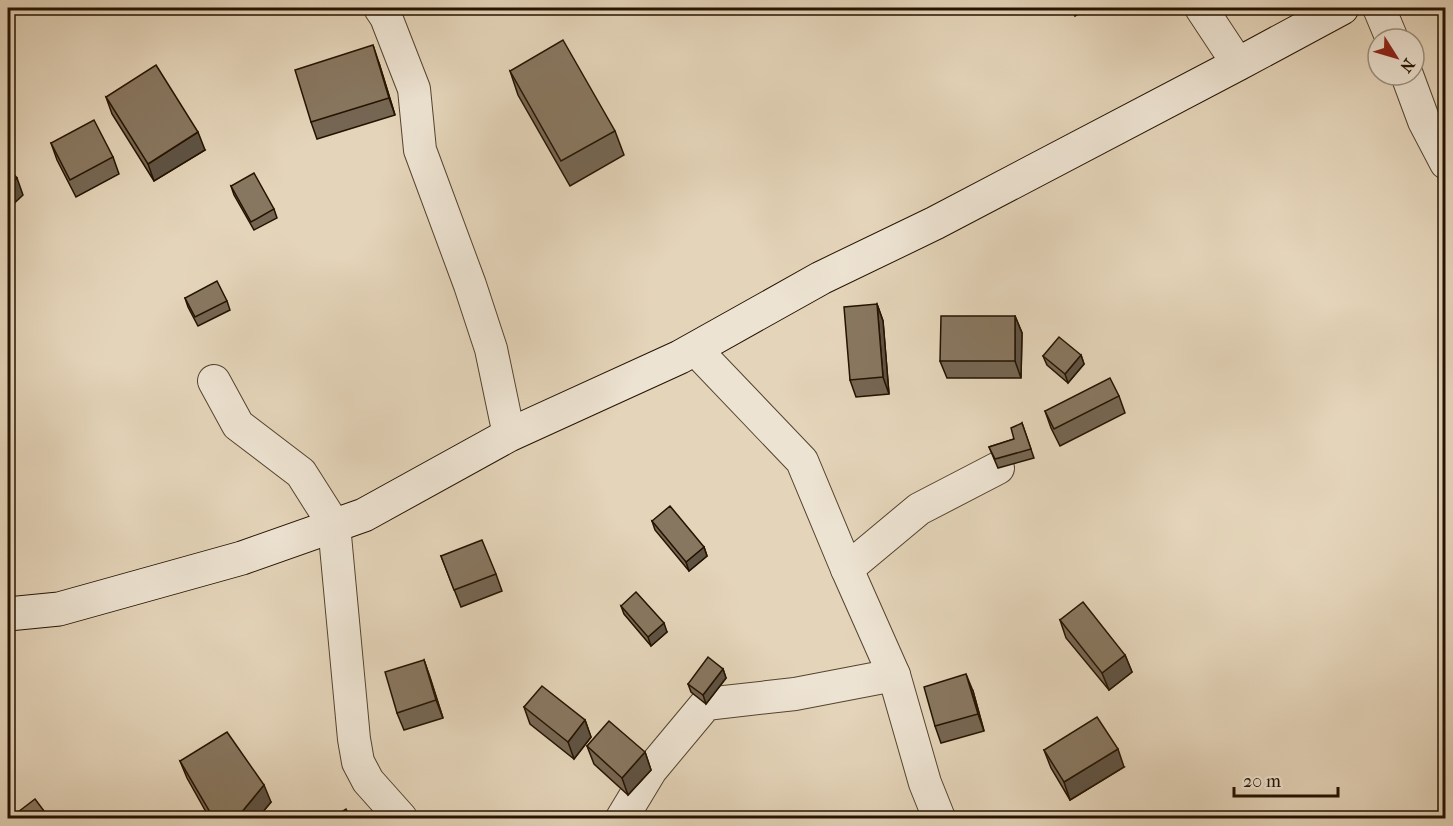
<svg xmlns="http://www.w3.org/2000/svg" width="1453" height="826" viewBox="0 0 1453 826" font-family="'IM FELL French Canon',serif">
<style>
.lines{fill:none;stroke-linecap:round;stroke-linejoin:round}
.street-casing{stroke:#54432e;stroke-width:34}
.secondary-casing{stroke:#241300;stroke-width:35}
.street{stroke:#ede3d2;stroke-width:32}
.secondary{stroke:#ede3d2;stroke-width:33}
.wall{fill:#756653;stroke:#241300;stroke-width:1.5}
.shaded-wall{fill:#5f5343;stroke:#241300;stroke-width:1.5}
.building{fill:#887760;stroke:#241300;stroke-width:1.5}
</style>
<rect width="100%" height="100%" fill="#e4d4b9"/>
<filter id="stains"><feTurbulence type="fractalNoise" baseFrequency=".00333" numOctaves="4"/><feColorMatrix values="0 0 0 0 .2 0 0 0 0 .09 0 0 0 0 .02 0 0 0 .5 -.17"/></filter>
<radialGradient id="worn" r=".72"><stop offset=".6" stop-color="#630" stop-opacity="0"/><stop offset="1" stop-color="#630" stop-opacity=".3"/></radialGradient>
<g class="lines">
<defs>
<g id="street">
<path d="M380,8L386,17L414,89L420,150L470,285L491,349L509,435"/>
<path d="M1201,8L1238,64"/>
<path d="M1379,8L1392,39"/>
<path d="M1407,75L1424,121L1446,163"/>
<path d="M695,349L802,461L847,569L894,675L925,783L939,818"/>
<path d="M214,381L238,425L301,473L334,525L354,739L358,762L368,781L401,818"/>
<path d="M847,569L919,509L998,468"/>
<path d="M622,818L651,770L706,704L795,694L894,675"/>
</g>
<path id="secondary" d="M8,614L59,609L242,558L364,515L509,435L680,357L821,278L935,223L1238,64L1342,8"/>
</defs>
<use href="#street" class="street-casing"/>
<use href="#secondary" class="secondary-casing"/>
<use href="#street" class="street"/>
<use href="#secondary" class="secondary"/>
</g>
<g class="wall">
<path d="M379,63L395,115L317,139L311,122Z"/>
<path d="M510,71L615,131L624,155L570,186L518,95Z"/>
<path d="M106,97L205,150L154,181L112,114Z"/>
<path d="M51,143L113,157L119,174L76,197L57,160Z"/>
<path d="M231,186L274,209L277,218L254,230L234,195Z"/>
<path d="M185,298L227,301L230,310L198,326L188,307Z"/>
<path d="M877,304L883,321L889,394L856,397L850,380Z"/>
<path d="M1015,316L1022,333L1021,378H947L940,361Z"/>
<path d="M1081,355L1084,364L1068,383L1047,365L1043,356Z"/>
<path d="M1119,396L1125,413L1060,446L1051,428L1045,411Z"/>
<path d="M1022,423L1034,458L998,468L989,447L1014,439Z"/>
<path d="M652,521L704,547L707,556L689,571L655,530Z"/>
<path d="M441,556L496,574L502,591L461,607Z"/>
<path d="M621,606L667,632L651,646L624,614Z"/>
<path d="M1060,620L1125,655L1132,672L1109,690L1066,638Z"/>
<path d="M424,660L443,718L404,730L397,713Z"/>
<path d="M723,669L726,678L706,704L691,692L688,684Z"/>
<path d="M973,691L984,731L941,743L935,726Z"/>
<path d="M524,707L585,720L591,737L574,759L530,724Z"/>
<path d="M587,746L645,752L651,770L628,795L594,764Z"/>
<path d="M1044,750L1124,767L1070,800L1051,768Z"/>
<path d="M180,761L271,802L257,819H210L187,778Z"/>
</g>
<g class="shaded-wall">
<path d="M1072,8H1087L1075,16Z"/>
<path d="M373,45L379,63L395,115L389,98Z"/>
<path d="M198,132L205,150L154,181L148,164Z"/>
<path d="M17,178L23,195L8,209V186Z"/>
<path d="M877,304L883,321L889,394L883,377Z"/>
<path d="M1015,316L1022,333L1021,378L1015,361Z"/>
<path d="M1081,355L1084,364L1068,383L1065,374Z"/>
<path d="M704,547L707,556L689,571L686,562Z"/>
<path d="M664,623L667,632L651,646L648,637Z"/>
<path d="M1125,655L1132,672L1109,690L1102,673Z"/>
<path d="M424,660L430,677L443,718L436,700Z"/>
<path d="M723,669L726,678L706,704L703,695Z"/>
<path d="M966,674L973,691L984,731L978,714Z"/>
<path d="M585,720L591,737L574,759L568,742Z"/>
<path d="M1118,749L1124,767L1070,800L1064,782Z"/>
<path d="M645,752L651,770L628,795L622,778Z"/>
<path d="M264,785L271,802L257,819H236Z"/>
</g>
<g class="building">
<path d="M563,40L615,131L561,161L510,71Z"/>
<path d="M373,45L389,98L311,122L295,70Z"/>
<path d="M156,65L198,132L148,164L106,97Z"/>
<path d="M94,120L113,157L70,180L51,143Z"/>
<path d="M8,167L17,178L8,186Z"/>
<path d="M254,173L274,209L251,222L231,186Z"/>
<path d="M217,281L227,301L195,317L185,298Z"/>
<path d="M877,304L883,377L850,380L844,307Z"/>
<path d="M941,316H1015V361H940Z"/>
<path d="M1059,337L1081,355L1065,374L1043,356Z"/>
<path d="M1110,378L1119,396L1054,429L1045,411Z"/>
<path d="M1022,423L1031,449L995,459L989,447L1014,439L1011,428Z"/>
<path d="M670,506L704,547L686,562L652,521Z"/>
<path d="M482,540L496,574L454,590L441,556Z"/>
<path d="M636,592L664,623L648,637L621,606Z"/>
<path d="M1083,602L1125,655L1102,673L1060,620Z"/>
<path d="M708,657L723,669L703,695L688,684Z"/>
<path d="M424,660L436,700L397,713L385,672Z"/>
<path d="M966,674L978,714L935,726L924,687Z"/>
<path d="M542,686L585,720L568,742L524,707Z"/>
<path d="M1097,717L1118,749L1064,782L1044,750Z"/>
<path d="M609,721L645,752L622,778L587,746Z"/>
<path d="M227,732L264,785L236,819H214L180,761Z"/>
<path d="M35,799L50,819H9Z"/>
<path d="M346,809L351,819H330Z"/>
</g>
<rect width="1453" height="826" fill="none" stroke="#e4d4b9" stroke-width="30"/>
<rect x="9" y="9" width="1435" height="808" fill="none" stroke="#241300" stroke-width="3"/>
<rect x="15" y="15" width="1423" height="796" fill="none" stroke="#241300" stroke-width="1.5"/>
<g transform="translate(1396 57) rotate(127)"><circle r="28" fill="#ede3d2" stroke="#9d907e" stroke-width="1.5"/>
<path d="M0-4.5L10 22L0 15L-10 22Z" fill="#8f2418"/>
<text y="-9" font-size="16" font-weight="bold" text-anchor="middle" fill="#241300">N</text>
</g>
<path d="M1234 787v9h104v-9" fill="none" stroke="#241300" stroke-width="3"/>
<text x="1243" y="787" font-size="18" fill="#241300" stroke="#ede3d2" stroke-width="4.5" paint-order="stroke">20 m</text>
<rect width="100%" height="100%" filter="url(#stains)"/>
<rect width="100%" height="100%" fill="url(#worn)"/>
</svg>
